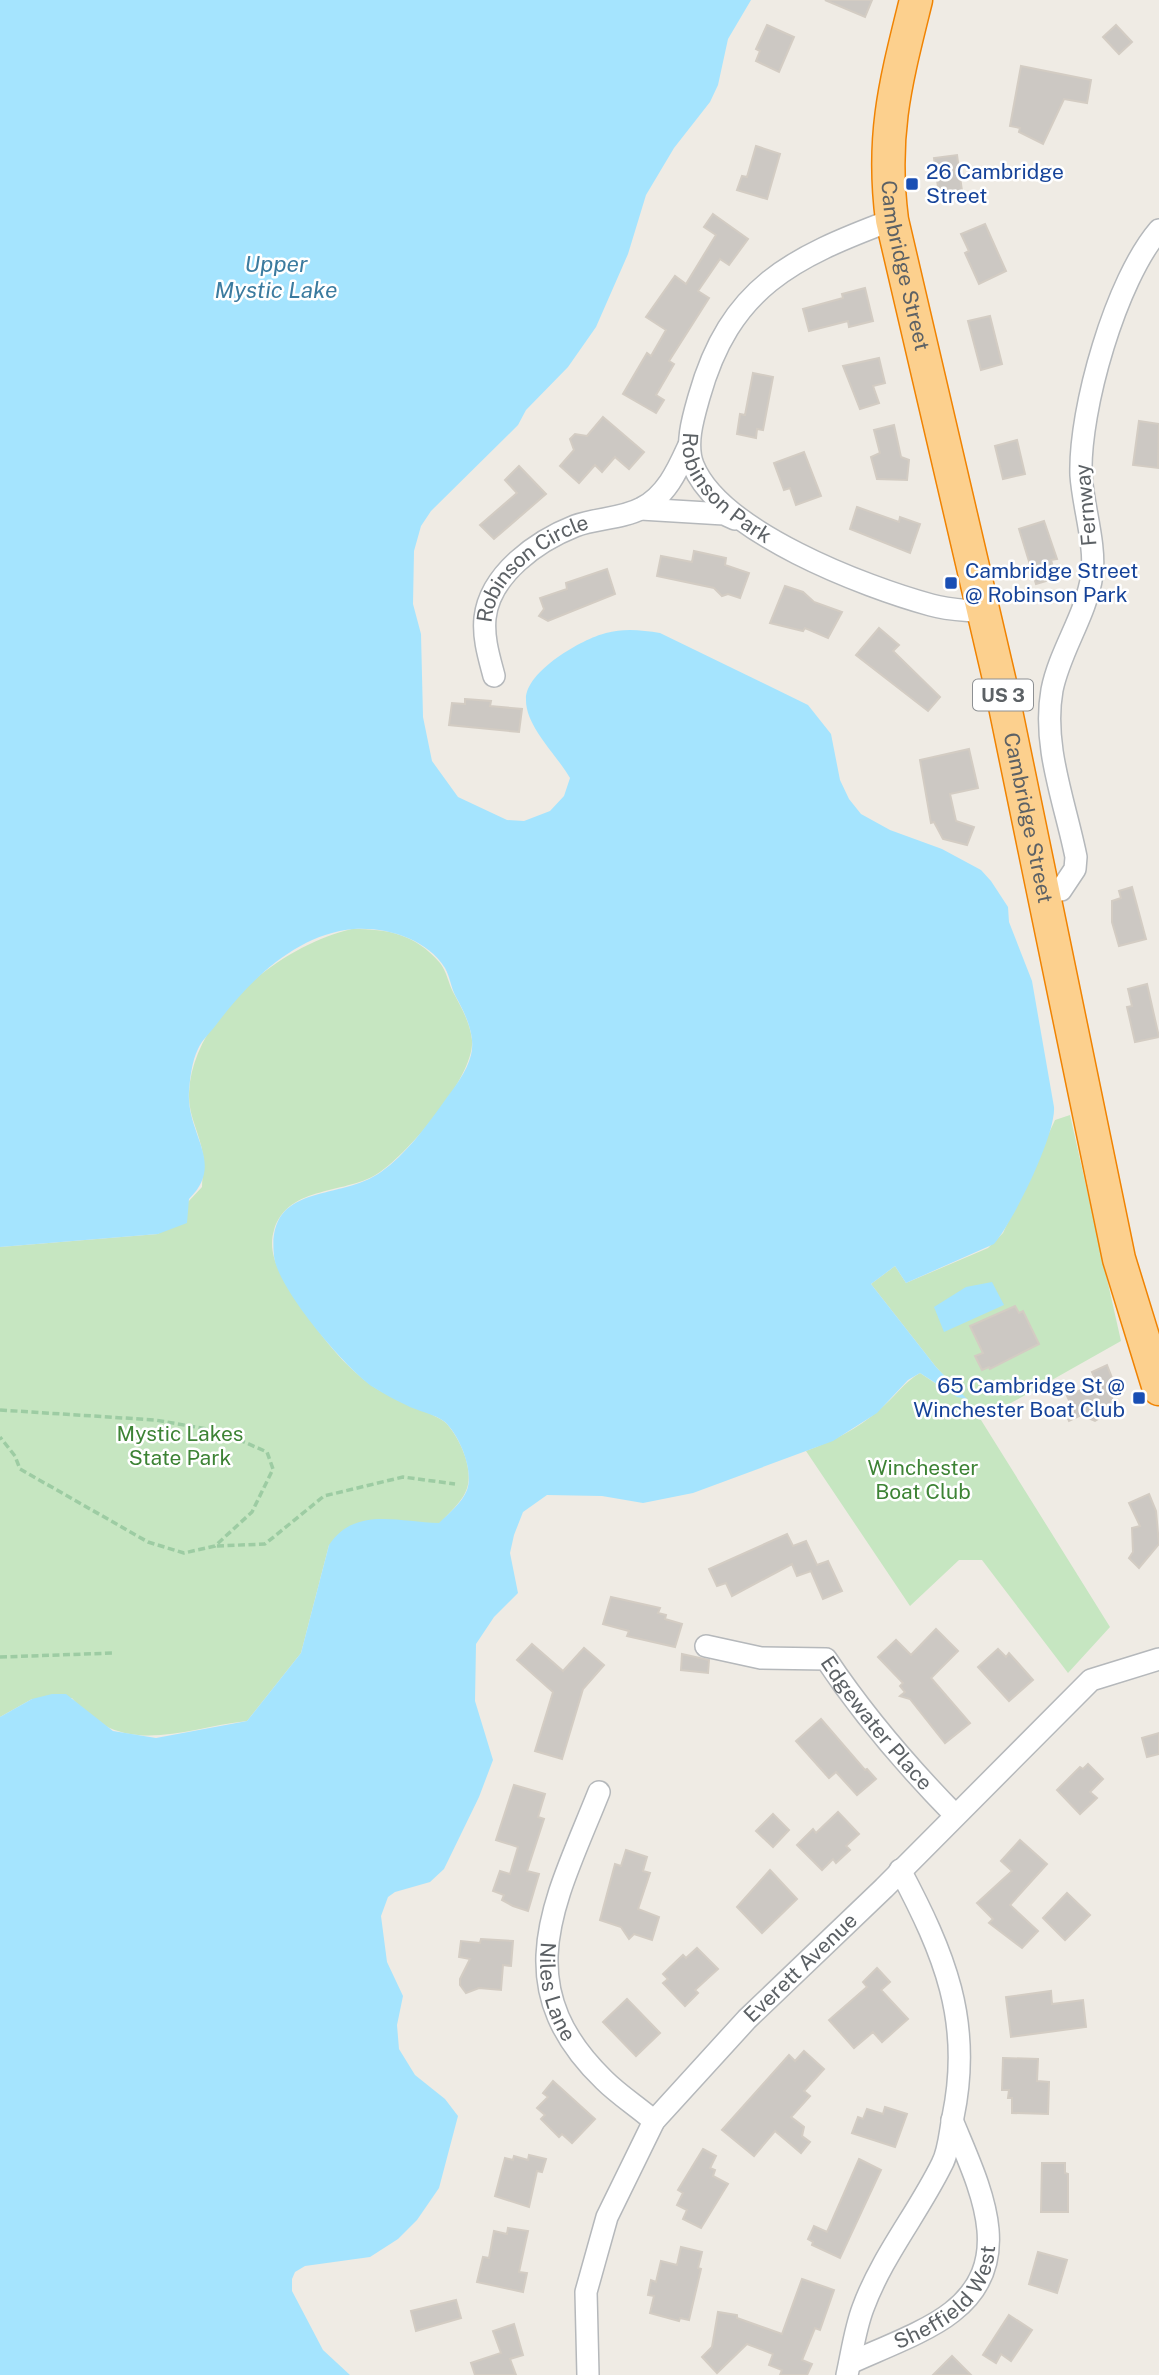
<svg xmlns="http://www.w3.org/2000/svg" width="1159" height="2375" viewBox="0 0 1159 2375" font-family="'Public Sans',sans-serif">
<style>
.green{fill:#c6e6c1}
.water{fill:#a5e4fe}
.building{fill:#ccc8c3;stroke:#d3ccc3;stroke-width:2}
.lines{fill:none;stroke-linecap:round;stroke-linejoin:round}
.minor-casing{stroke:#b5b8bb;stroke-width:24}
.highway-casing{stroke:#f08302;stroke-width:35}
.path{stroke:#9dcca3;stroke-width:3.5;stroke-dasharray:7 3.5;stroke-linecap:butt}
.minor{stroke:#fff;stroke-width:21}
.highway{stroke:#fcd08e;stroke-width:32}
.transit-dot{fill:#1a4fb4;stroke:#fff;stroke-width:2.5}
.labels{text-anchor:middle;stroke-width:5;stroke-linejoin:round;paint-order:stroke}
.shield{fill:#fff;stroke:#8d9093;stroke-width:2}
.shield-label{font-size:19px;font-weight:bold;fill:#5c6165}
.transit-label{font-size:21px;fill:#164399;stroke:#fff;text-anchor:start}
.street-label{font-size:21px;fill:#5c6165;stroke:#fff}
.park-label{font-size:21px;fill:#3d8335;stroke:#fff}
.water-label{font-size:23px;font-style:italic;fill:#3b7b9f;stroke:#fff}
</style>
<rect width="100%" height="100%" fill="#efebe4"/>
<g class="green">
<path d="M352,929C389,929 415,934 440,963C447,972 448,982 453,992C461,1007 470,1022 472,1040C475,1076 409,1152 380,1172C348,1195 288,1184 274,1230C267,1254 280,1274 293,1293C314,1327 338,1361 371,1385C388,1398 435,1413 446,1423C460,1438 475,1471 466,1491C461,1503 448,1514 439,1524L403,1522L329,1545L301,1653L247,1721C182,1728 123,1760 72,1698L32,1699L0,1717V1247L158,1234L202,1187C202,1177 205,1165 203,1155C200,1133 188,1116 189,1093C192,1016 281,945 352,929Z"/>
<path d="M1070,1115L1121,1341L981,1420L1110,1627L1068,1673L982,1560H959L910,1606L806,1451C832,1441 858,1429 879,1410C894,1398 904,1382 920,1373L950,1393L966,1399L936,1367L871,1284L895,1266L906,1283L988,1248L1003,1233L1055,1120Z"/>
</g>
<g class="water">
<path d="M0,0H751L728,39L718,85L710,102L674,148L646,195L628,254L596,327L568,367L526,410L518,425L431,511L421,526L414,551L413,604L421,634L423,717L432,761L458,797L507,820L524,821L550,811L564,796L570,778C557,755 525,726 526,699C526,671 582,639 606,633C624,628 642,630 660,633L808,705L831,734L840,780L849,799L861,814L890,830L942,849L981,870L991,881L1008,907L1009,922L1032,981L1054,1107C1056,1135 1013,1222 994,1244L906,1283L895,1266L871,1284L936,1367L967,1399L957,1397L920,1373L908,1380L877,1413L833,1441L693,1493L643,1503L602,1496L547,1495L523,1512L514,1535L510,1553L518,1593L494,1617L476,1644L475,1701L493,1760L479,1797L444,1869L430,1882L395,1892L388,1897L381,1916L387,1962L403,1996L397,2025L399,2049L415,2075L445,2099L458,2116L439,2188L417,2220L398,2239L370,2257L305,2266L295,2272L292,2279V2291L323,2350L350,2375H0V1717L32,1699L52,1694H66L113,1731L156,1738L247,1721L301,1653L329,1545C355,1506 398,1522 439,1523C448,1514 462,1503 467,1490C474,1471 460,1436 445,1422C435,1414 417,1411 406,1405C395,1400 384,1394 373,1387C346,1369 277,1288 274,1256C266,1181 339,1202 381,1172C406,1154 425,1128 443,1103C453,1089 467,1072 471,1055C476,1036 465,1013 456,997C451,988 450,977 445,968C427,939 387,927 354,929C296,934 249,981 216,1025C210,1033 202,1040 198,1049C192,1061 190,1078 189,1091C186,1135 226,1163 189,1199L187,1223L158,1234L0,1247Z"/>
<path d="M992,1282L1004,1305L944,1332L934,1307L966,1287Z"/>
</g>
<g class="building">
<path d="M825,0H872L865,17Z"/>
<path d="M767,25L794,37L779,72L756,61L760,51L756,49Z"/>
<path d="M1116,25L1132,42L1119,54L1103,37Z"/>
<path d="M1021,66L1091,80L1087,103L1064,99L1043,144L1019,132L1020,128L1010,126Z"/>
<path d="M756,146L780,154L767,199L737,190L742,176L747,177Z"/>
<path d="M957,155L962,191L939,194L934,158Z"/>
<path d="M713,214L748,239L729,265L720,259L698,291L709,298L669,361L674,364L656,395L664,400L656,413L623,394L647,353L651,356L666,330L646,317L675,276L686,284L716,235L704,227Z"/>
<path d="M985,224L1006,271L979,284L965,253L969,251L961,234Z"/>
<path d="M865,288L873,321L849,327L848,321L809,331L803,309L843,298L842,294Z"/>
<path d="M990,316L1002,364L981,370L968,321Z"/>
<path d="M879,358L885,383L873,386L879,403L860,409L843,366Z"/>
<path d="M753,373L773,377L763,430L757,429L756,438L737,434L740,414L745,415Z"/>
<path d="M603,417L644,452L629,469L615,457L602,472L595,465L579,483L560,466L574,450L570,439L575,434L587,436Z"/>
<path d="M1139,421L1159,424L1158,468L1133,465Z"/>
<path d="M894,425L901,457L909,460L907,480L877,479L871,457L880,453L874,430Z"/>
<path d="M1017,440L1025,474L1003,479L995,446Z"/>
<path d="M804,452L821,496L796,505L790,488L784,490L774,463Z"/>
<path d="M519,466L546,494L494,539L480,525L517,493L505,480Z"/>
<path d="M857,507L899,522L900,517L920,524L910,553L850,529Z"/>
<path d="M1044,521L1057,559L1051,560L1056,578L1036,584L1019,529Z"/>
<path d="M694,551L726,558L725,565L749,573L740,598L728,594L722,596L714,588L657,576L661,556L692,562Z"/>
<path d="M607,569L615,594L548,621L539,616L544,609L540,598L567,589L566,583Z"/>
<path d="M785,586L803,592L814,602L842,612L828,638L805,628L803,631L770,623Z"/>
<path d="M879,628L899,645L893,651L940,697L928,711L856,655Z"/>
<path d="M465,699L491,701L490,706L522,709L519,732L449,725L452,703L465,704Z"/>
<path d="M969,749L978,788L950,794L956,821L974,827L967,845L943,839L934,822L931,823L920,760Z"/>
<path d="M1132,887L1146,939L1119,946L1112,922V901L1121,898L1119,891Z"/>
<path d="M1147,984L1159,1037L1135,1042L1127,1007L1132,1006L1128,989Z"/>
<path d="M1015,1306L1019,1313L1023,1311L1039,1344L990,1369L989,1367L982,1370L975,1356L983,1353L970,1326Z"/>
<path d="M1107,1365L1114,1383L1107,1386L1116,1408L1095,1421L1081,1415L1069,1421L1063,1407L1071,1404L1067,1396L1097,1383L1092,1372Z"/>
<path d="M1149,1494L1156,1511L1159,1544L1139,1568L1129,1558L1133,1552L1132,1528L1140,1526L1129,1503Z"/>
<path d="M787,1534L793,1546L806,1541L817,1565L828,1561L842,1591L823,1599L811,1571L797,1576L792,1564L732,1596L726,1583L717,1586L709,1569Z"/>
<path d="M611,1597L660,1608L658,1613L666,1615L665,1619L682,1624L675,1647L627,1636L629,1631L603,1624Z"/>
<path d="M936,1629L958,1651L931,1678L970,1723L945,1743L910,1699L900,1696L905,1692L900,1686L903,1683L878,1657L896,1640L911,1655Z"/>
<path d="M532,1644L563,1671L584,1648L604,1665L583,1689L562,1759L535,1751L553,1692L517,1660Z"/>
<path d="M998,1649L1006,1657L1009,1653L1033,1680L1009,1701L978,1667Z"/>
<path d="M682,1654L709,1660L708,1673L681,1670Z"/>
<path d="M821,1719L865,1770L867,1769L876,1779L857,1795L836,1772L829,1778L796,1741Z"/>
<path d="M1159,1733V1754L1147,1757L1142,1738Z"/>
<path d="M1088,1764L1103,1779L1090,1792L1097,1798L1080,1814L1057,1790L1080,1767L1083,1769Z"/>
<path d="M514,1785L545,1794L538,1817L544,1819L527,1871L539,1874L528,1911L513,1906L502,1900L504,1895L493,1891L500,1871L510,1874L518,1847L496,1840Z"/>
<path d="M838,1812L859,1834L846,1846L850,1850L836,1863L833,1859L822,1870L797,1845L813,1829L816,1833Z"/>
<path d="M773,1814L789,1830L773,1847L756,1831Z"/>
<path d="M1020,1840L1047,1864L1010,1905L1038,1931L1022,1948L989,1923L993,1919L977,1903L1012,1871L1001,1861Z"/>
<path d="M626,1850L647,1857L643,1871L650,1873L638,1909L659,1917L652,1940L634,1934L629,1939L621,1927L600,1920L615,1864L621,1866Z"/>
<path d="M770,1870L797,1899L762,1933L737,1907Z"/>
<path d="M1067,1893L1090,1915L1065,1940L1043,1918Z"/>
<path d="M481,1939L513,1941L511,1966L503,1965L501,1990L479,1988L466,1993L460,1985V1979L470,1959L459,1957L461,1941L480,1943Z"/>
<path d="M697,1948L718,1969L695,1990L698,1993L685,2006L663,1983L668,1979L663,1974L683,1955L686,1958Z"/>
<path d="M877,1968L890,1982L881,1990L908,2019L882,2042L873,2032L854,2048L829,2020L867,1987L863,1982Z"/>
<path d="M1051,1991L1052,2004L1083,2000L1086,2027L1011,2037L1006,1997Z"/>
<path d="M627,1999L660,2033L636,2056L603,2022Z"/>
<path d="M804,2051L824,2069L804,2091L810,2096L791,2117L804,2127L802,2136L810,2142L801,2153L775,2131L754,2156L722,2130L789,2055L795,2061Z"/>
<path d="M1003,2058L1038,2059L1037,2081L1049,2082L1048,2114L1012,2113V2098H1008L1009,2090H1002Z"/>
<path d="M553,2081L595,2119L572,2143L562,2134L559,2137L541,2119L545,2115L537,2108L548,2097L543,2093Z"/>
<path d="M885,2107L907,2114L895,2147L852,2133L858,2117L863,2119L867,2109L883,2114Z"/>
<path d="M703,2149L716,2156L710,2168L715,2170L713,2176L728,2184L701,2228L683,2219L687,2210L677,2205L683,2193L678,2190Z"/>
<path d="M529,2155L546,2159L542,2172L537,2171L529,2207L495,2196L505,2158L513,2160L514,2156L528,2160Z"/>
<path d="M859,2159L881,2170L840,2258L812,2245L813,2242L808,2239L814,2226L827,2232Z"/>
<path d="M1042,2163H1065V2173L1068,2174V2212H1041Z"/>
<path d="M508,2228L528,2231L519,2272L527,2273L523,2292L477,2282L483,2257L489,2258L494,2231L507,2234Z"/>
<path d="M681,2247L702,2252L698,2268L701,2269L689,2320L680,2318L679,2321L650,2313L654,2296L648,2295L651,2280L656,2282L661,2261L677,2265Z"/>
<path d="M1038,2252L1067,2260L1057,2293L1029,2284Z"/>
<path d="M802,2279L834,2290L820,2330L815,2328L802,2360L812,2364L807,2375H780L782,2370L769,2365L773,2354L747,2344L717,2373L702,2357L712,2347L718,2312L737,2315V2318L782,2334Z"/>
<path d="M456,2300L461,2318L416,2331L411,2311Z"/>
<path d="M1009,2315L1032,2330L1011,2361L1001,2354L996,2363L983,2355Z"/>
<path d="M514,2324L523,2355L510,2359L516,2375H475L471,2363L501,2353L493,2331Z"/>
<path d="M952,2356L971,2375H933Z"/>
</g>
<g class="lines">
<defs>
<g id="minor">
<path id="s1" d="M892,220C791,258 730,287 699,397C693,418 685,444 693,465C720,532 865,587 931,605C948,610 966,610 983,612"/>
<path d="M641,509L724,514L735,519"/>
<path id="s2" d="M494,676C489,657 483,638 485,618C490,574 537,541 575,526C596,518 622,519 642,508C667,495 678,469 689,445"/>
<path d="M1045,893L1061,890L1075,869L1076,857C1065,802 1042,746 1052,690C1060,650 1086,616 1092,575C1096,545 1083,506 1081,475C1079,409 1116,280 1159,230"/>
<path id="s3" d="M706,1646L761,1658L826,1659C864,1716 907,1766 955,1815"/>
<path id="s4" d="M599,1792C556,1900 505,1984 604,2080C619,2095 638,2107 654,2121"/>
<path id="s5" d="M850,2363C880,2349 927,2332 952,2312C1019,2260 978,2184 952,2120"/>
<path id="s6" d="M588,2375L586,2292L607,2217L654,2121L747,2019L884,1888L1091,1680L1159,1659"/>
<path d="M847,2375C852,2353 855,2329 863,2308C882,2256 918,2213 942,2164C949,2151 950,2132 953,2117C973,2021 944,1953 900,1870"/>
</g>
<g id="highway">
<path id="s7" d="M916,0C896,81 881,134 892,220L1001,687L1119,1259L1159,1389"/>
</g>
</defs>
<use href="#minor" class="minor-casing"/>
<use href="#highway" class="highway-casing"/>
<g class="path">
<path d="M0,1410L155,1420L219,1431L267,1452L273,1469L252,1512L215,1546L184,1553L148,1542L20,1469L15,1456L0,1437"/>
<path d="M217,1546L265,1544L324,1496L403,1477L455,1484"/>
<path d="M0,1657L115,1653"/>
</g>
<use href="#minor" class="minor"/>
<use href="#highway" class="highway"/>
</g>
<g class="transit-dot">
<rect x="905" y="177" width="14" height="14" rx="3.5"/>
<rect x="944" y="576" width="14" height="14" rx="3.5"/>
<rect x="1132" y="1391" width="14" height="14" rx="3.5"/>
</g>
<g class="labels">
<rect class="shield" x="973" y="679.5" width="60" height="31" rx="5"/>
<g class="shield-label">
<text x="1003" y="702">US 3</text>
</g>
<g class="transit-label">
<text x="926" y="179">26 Cambridge<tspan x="926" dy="24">Street</tspan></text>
<text x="965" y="578">Cambridge Street<tspan x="965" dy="24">@ Robinson Park</tspan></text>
<text x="1125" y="1393" text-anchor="end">65 Cambridge St @<tspan x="1125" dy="24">Winchester Boat Club</tspan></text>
</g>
<g class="street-label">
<text dy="7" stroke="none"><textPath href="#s7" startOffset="270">Cambridge Street</textPath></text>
<text dy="7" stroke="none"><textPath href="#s1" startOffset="382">Robinson Park</textPath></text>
<text transform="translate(1086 505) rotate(-95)" y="7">Fernway</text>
<text dy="7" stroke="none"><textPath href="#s2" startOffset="131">Robinson Circle</textPath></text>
<text dy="7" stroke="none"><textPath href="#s7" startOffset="836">Cambridge Street</textPath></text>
<text dy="7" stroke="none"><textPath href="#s3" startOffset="203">Edgewater Place</textPath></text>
<text dy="7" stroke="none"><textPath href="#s6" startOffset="480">Everett Avenue</textPath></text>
<text dy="7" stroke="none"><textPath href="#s4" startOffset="210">Niles Lane</textPath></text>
<text dy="7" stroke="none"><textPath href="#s5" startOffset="121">Sheffield West</textPath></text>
</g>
<g class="park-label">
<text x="180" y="1441">Mystic Lakes<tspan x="180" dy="24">State Park</tspan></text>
<text x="923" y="1475">Winchester<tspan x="923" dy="24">Boat Club</tspan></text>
</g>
<g class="water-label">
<text x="276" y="272">Upper<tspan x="276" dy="26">Mystic Lake</tspan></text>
</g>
</g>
</svg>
